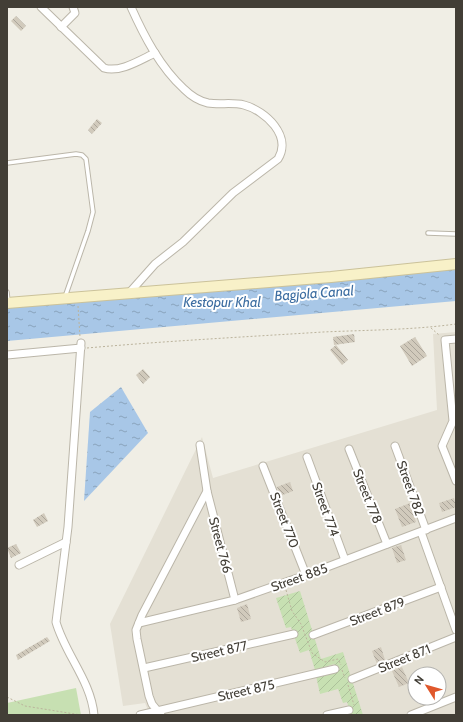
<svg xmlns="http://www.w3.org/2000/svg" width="463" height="722" viewBox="0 0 463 722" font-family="Cabin,sans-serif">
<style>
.residential{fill:#e4e0d4;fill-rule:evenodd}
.grass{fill:#c7e0b2}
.garden{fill:url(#garden-furrows)}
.water{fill:url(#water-ripples)}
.building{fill:url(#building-back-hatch)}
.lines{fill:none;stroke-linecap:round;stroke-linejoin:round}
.lane-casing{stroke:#bbb6a9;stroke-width:5.5}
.street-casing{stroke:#bbb6a9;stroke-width:9}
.secondary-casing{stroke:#cbc29a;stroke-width:12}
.path{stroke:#bbb39c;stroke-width:1;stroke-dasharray:2 2;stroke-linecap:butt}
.lane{stroke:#fff;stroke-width:3.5}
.street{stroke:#fff;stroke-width:7}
.secondary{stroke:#f8f1c8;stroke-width:10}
.labels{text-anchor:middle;stroke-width:4;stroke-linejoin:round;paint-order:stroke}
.street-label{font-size:13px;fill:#423e36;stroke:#fff}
.water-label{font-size:14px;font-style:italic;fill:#3c6da1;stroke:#fff}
</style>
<defs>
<pattern id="garden-furrows" width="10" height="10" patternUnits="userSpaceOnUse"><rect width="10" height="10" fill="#c7e0b2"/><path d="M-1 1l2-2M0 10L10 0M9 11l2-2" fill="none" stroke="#acc19a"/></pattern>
<pattern id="water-ripples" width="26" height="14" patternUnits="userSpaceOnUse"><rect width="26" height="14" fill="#a8c7e7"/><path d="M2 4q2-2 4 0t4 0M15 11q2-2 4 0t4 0" fill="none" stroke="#8aa3bc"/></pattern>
<pattern id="building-back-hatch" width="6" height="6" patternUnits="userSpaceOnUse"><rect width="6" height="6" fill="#d1cabc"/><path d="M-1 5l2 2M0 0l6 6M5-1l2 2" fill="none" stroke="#aba59a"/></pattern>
</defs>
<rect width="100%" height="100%" fill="#f0eee5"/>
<path class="residential" d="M456,332V715H150L145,703L123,706L110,624L202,437L213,478L437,410L433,334ZM415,674H439V698H415Z"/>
<path class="grass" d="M76,688L81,715H7V703Z"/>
<path class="garden" d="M300,591L321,659L343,652L363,715H348L351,714L347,702L343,703L338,689L320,694L316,676L336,671L334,664L315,670L309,650L300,653L291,627L286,628L276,598Z"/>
<g class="water">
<path d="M456,261V301L7,341V301Z"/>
<path d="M121,387L148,433L84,501L90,412Z"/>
</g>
<g class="building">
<path d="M16,16L26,26L21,31L11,21Z"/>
<path d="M97,119L102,123L92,134L88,130Z"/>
<path d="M354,334L355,342L334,345L333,337Z"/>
<path d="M415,337L427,356L412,366L400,346Z"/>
<path d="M336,345L348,360L342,365L330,350Z"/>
<path d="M143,369L150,377L143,384L136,375Z"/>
<path d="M290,482L293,491L280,496L277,487Z"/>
<path d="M454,498L456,507L442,512L439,503Z"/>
<path d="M410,503L416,522L402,527L395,509Z"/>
<path d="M44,513L48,521L37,527L33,520Z"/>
<path d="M16,544L21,553L11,558L7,548Z"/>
<path d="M401,545L406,560L397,563L392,548Z"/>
<path d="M247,604L251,619L241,622L237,608Z"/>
<path d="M47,637L50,641L18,660L16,655Z"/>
<path d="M381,647L385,660L377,664L372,651Z"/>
<path d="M402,667L409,683L399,687L392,671Z"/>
</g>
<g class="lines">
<defs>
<g id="lane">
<path d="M7,163L76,154L82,155L86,159L93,212L88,231L65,297"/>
<path d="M428,233L456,234"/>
<path d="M7,292L8,302"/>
</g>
<g id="street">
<path d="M41,7L104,68C120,73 140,60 155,53"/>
<path d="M61,27L75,13L73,7"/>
<path d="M130,292L155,264L183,242L233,193L278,159C292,136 266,111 244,105C232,102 220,105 208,103C199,101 190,95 184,89C160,67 144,36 131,7"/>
<path d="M456,339L445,340L453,421L442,446L456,481"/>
<path d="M81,343L68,527L56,622C65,654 91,681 94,715"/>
<path d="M7,355L81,348"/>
<path d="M395,446L426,530"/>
<path d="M349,449L387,544"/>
<path d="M307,457L345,560"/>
<path d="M263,466L306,575"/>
<path d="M207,491L235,600"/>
<path d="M421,532L456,630"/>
<path d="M19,565L66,542"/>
<path d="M139,623L235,600L306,575L456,518"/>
<path d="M313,635L441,587"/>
<path d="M144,668L294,634"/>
<path d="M352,679L456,637"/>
<path d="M140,715L335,669"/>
<path d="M161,715L152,704L149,696L137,639L136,630L142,615L207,491L200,445"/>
<path d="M327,715L349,710"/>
<path d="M411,715L456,697"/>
</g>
<path id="secondary" d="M7,303L331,277L456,264"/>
</defs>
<use href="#lane" class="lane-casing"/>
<use href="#street" class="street-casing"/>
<use href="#secondary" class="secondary-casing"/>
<g class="path">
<path d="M78,306L80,337"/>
<path d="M431,328L439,335"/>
<path d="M87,348C166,341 244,337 323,332C368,330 412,330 456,324"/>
<path d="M286,590L292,611L301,624L312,653L325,662L338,659L341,665"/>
<path d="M342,670L345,678"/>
<path d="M348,685L354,705"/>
<path d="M7,697L25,706L81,715"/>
</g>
<use href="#lane" class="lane"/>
<use href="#street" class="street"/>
<use href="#secondary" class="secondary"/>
</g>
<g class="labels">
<g class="street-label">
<text transform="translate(411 488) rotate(70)" y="5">Street 782</text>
<text transform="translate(368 496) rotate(68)" y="5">Street 778</text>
<text transform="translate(326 509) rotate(70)" y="5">Street 774</text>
<text transform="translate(285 520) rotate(69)" y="5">Street 770</text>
<text transform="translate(221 545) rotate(75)" y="5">Street 766</text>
<text transform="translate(299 577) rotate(-20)" y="5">Street 885</text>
<text transform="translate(377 611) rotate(-21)" y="5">Street 879</text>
<text transform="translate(219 651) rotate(-13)" y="5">Street 877</text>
<text transform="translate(404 658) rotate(-22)" y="5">Street 871</text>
<text transform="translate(246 690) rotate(-13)" y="5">Street 875</text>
</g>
<g class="water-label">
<text transform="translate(314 293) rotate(-4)" y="5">Bagjola Canal</text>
<text x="222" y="307">Kestopur Khal</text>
</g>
</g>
<rect width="463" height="722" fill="none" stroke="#423e36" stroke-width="16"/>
<g transform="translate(427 686) rotate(307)"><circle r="19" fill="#ffffff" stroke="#b3b2af"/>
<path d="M0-3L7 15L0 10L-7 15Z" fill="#e0582c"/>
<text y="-6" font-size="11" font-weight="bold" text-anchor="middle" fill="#423e36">N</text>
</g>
</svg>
